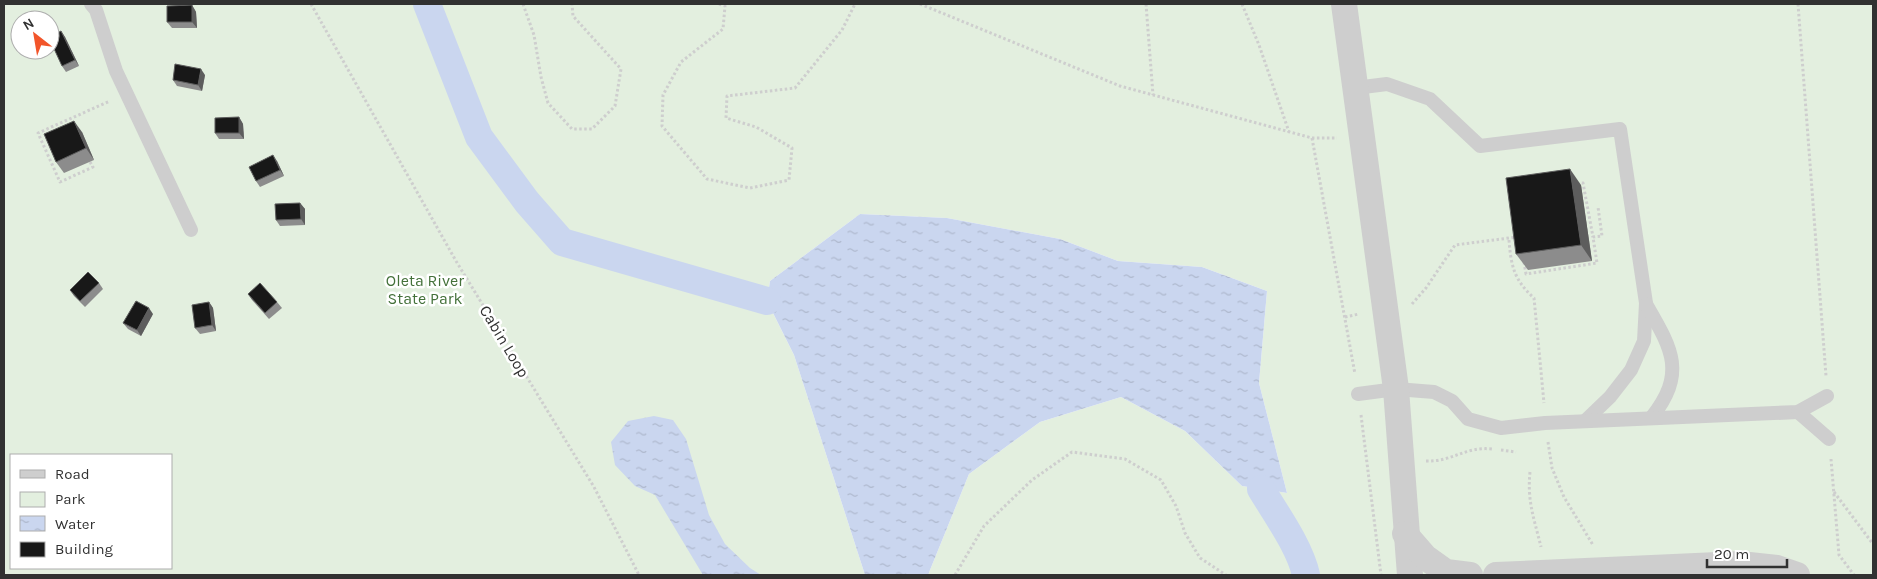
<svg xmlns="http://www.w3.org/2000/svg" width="1877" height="579" viewBox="0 0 1877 579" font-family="Karla,sans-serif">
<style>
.park{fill:#e3efdf;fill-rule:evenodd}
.water{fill:url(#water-ripples)}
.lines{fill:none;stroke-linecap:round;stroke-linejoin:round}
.canal{stroke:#cad6ef;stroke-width:28}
.path{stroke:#cecece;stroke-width:3;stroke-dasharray:2.5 2.5;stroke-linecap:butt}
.lane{stroke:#cecece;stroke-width:14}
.street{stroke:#cecece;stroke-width:26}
.wall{fill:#8c8c8c}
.shaded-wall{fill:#5d5d5d}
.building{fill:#181818;stroke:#5d5d5d}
.labels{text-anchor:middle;stroke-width:5;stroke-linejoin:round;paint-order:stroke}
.park-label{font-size:16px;fill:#44713a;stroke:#fff}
.street-label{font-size:16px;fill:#313131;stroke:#fff}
</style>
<defs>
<pattern id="water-ripples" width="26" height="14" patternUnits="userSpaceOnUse" patternTransform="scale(1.25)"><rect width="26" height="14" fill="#cad6ef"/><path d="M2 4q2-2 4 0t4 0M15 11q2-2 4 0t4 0" fill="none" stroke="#aeb8cd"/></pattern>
</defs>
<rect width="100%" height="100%" fill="#fff"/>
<path class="park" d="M4,4H1873V575H928L969,474L1040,422L1121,397L1185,431L1242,486L1287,493L1259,383L1267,291L1202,267L1118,261L1060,239L947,218L860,214L770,281L767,301L794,355L865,575H4ZM20,20H50V50H20ZM11,455H171V568H11Z"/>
<g class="water">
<path d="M860,214L947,218L1060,239L1118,261L1202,267L1267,291L1259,383L1287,493L1242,486L1185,431L1121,397L1040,422L969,474L928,575H865L794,355L767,301L770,281Z"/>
<path d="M654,416L673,420L686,439L709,515L725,544L750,568L761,575H703L655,495L635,486L615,465L611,442L628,421Z"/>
</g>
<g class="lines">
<g class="canal">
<path d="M427,4L479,137L527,202L562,242L767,301"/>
<path d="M1261,489C1276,514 1300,547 1306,575"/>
</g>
<g class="path">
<path d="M311,4L456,261L594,487L639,575"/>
<path d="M523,4L534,35L541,77L548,103L572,129H592L615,106L621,69L573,16L572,4"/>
<path d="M719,4L725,6L723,29L681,62L663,95L662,126L707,179L750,188L789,180L792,148L756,127L726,118L727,96L795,88L842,30L855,4"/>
<path d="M920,4L1120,86L1312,138H1337"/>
<path d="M1146,4L1153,95"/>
<path d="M1242,4L1259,45L1289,132"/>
<path d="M1798,4L1826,376"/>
<path d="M1312,138L1355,374"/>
<path d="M90,162L93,167L60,182L38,133L110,101"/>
<path d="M1577,184L1583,183L1593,237"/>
<path d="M1509,240C1511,266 1514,280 1534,298L1544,403"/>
<path d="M1524,262L1526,274L1597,263L1593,237L1602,236L1598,207"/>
<path d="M1412,304L1426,288L1455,245L1517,237"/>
<path d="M1345,317L1359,314"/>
<path d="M1361,415L1381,575"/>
<path d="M1548,442L1552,468L1564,497L1593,545"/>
<path d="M1501,450L1516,452"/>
<path d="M1831,459L1839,555L1854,575"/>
<path d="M1426,461C1452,462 1466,446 1492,449"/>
<path d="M1530,472C1527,501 1534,518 1541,547"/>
<path d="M1834,492L1873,544"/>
<path d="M955,575L984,526L1032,480L1072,452L1125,459L1161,480L1176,506L1185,533L1200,558L1226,575"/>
</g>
<g class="lane">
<path d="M91,4L96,10L116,71L191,230"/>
<path d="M1355,88L1387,84L1430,99L1480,146L1620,129L1646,303L1644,341L1631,370L1610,397L1585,421"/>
<path d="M1646,304C1672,349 1687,373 1651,418"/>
<path d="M1358,394L1396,389L1434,392L1452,401L1468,419L1501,428L1545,423L1798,412L1827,396"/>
<path d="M1798,412L1829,439"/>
</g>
<g class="street">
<path d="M1344,4L1396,389L1410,575"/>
<path d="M1405,534L1425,557L1446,572L1470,575"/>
<path d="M1496,575L1740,564L1777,568L1797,575"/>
</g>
</g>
<g class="wall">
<path d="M192,5L196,12L197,28H172L167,22Z"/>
<path d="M61,31L65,37L79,66L66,72L62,66Z"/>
<path d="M205,75L202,91L177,86L173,80Z"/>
<path d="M239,117L243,124L244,139H219L215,133Z"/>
<path d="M82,132L94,160L64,173L56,162Z"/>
<path d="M277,161L284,176L260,187L256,181Z"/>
<path d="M1581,185L1592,261L1528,270L1516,254Z"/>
<path d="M300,203L305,209V225L280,226L276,220Z"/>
<path d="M99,283L103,289L85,307L74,296L70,290Z"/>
<path d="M248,294L277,302L282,308L269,319L252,300Z"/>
<path d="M209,302L213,308L216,331L200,334L195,328Z"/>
<path d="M153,314L141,336L128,329L123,323Z"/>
</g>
<g class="shaded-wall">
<path d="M192,5L196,12L197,28L192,22Z"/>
<path d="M61,31L65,37L79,66L75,60Z"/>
<path d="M201,69L205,75L202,91L198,85Z"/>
<path d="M239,117L243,124L244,139L239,133Z"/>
<path d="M74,121L82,132L94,160L86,148Z"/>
<path d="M273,155L277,161L284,176L280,170Z"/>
<path d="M1570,169L1581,185L1592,261L1581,245Z"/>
<path d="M300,203L305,209V225L301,219Z"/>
<path d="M209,302L213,308L216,331L212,325Z"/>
<path d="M149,308L153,314L141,336L137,330Z"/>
</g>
<g class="building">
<path d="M192,5V22H167V6Z"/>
<path d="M61,31L75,60L62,66L50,40V36Z"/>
<path d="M175,64L201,69L198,85L173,80Z"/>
<path d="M239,117V133H215V118Z"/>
<path d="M74,121L86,148L56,162L44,134Z"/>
<path d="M273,155L280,170L256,181L249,167Z"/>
<path d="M1570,169L1581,245L1516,254L1506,178Z"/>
<path d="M300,203L301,219L276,220L275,204Z"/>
<path d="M88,272L99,283L80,301L70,290Z"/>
<path d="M260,283L277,302L265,313L248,294Z"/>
<path d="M136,301L149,308L137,330L123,323Z"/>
<path d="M209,302L212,325L195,328L192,305Z"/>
</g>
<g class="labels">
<g class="park-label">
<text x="425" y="286">Oleta River<tspan x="425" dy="18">State Park</tspan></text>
</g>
<g class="street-label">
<text transform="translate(505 341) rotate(59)" y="6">Cabin Loop</text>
</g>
</g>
<rect width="1877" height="579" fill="none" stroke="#313131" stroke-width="10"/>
<rect x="10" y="454" width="162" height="115" fill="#ffffff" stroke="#adadad"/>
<rect x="20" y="470" width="25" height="8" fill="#cecece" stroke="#adadad"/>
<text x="55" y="479" font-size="15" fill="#313131">Road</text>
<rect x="20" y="492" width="25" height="15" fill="#e3efdf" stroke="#adadad"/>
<text x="55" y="504" font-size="15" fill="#313131">Park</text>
<rect x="20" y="516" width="25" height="15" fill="url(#water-ripples)" stroke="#adadad"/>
<text x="55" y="529" font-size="15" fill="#313131">Water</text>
<rect x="20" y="542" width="25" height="15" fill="#181818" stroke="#adadad"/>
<text x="55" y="554" font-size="15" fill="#313131">Building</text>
<g transform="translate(35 35) rotate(329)"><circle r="24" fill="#ffffff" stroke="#adadad"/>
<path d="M0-4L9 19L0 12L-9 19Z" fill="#f2552a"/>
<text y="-8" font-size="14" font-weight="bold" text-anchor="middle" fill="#313131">N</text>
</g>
<path d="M1707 559v8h80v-8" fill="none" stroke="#313131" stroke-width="2.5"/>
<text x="1714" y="559" font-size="15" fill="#313131" stroke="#ffffff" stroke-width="4" paint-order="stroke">20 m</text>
</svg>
